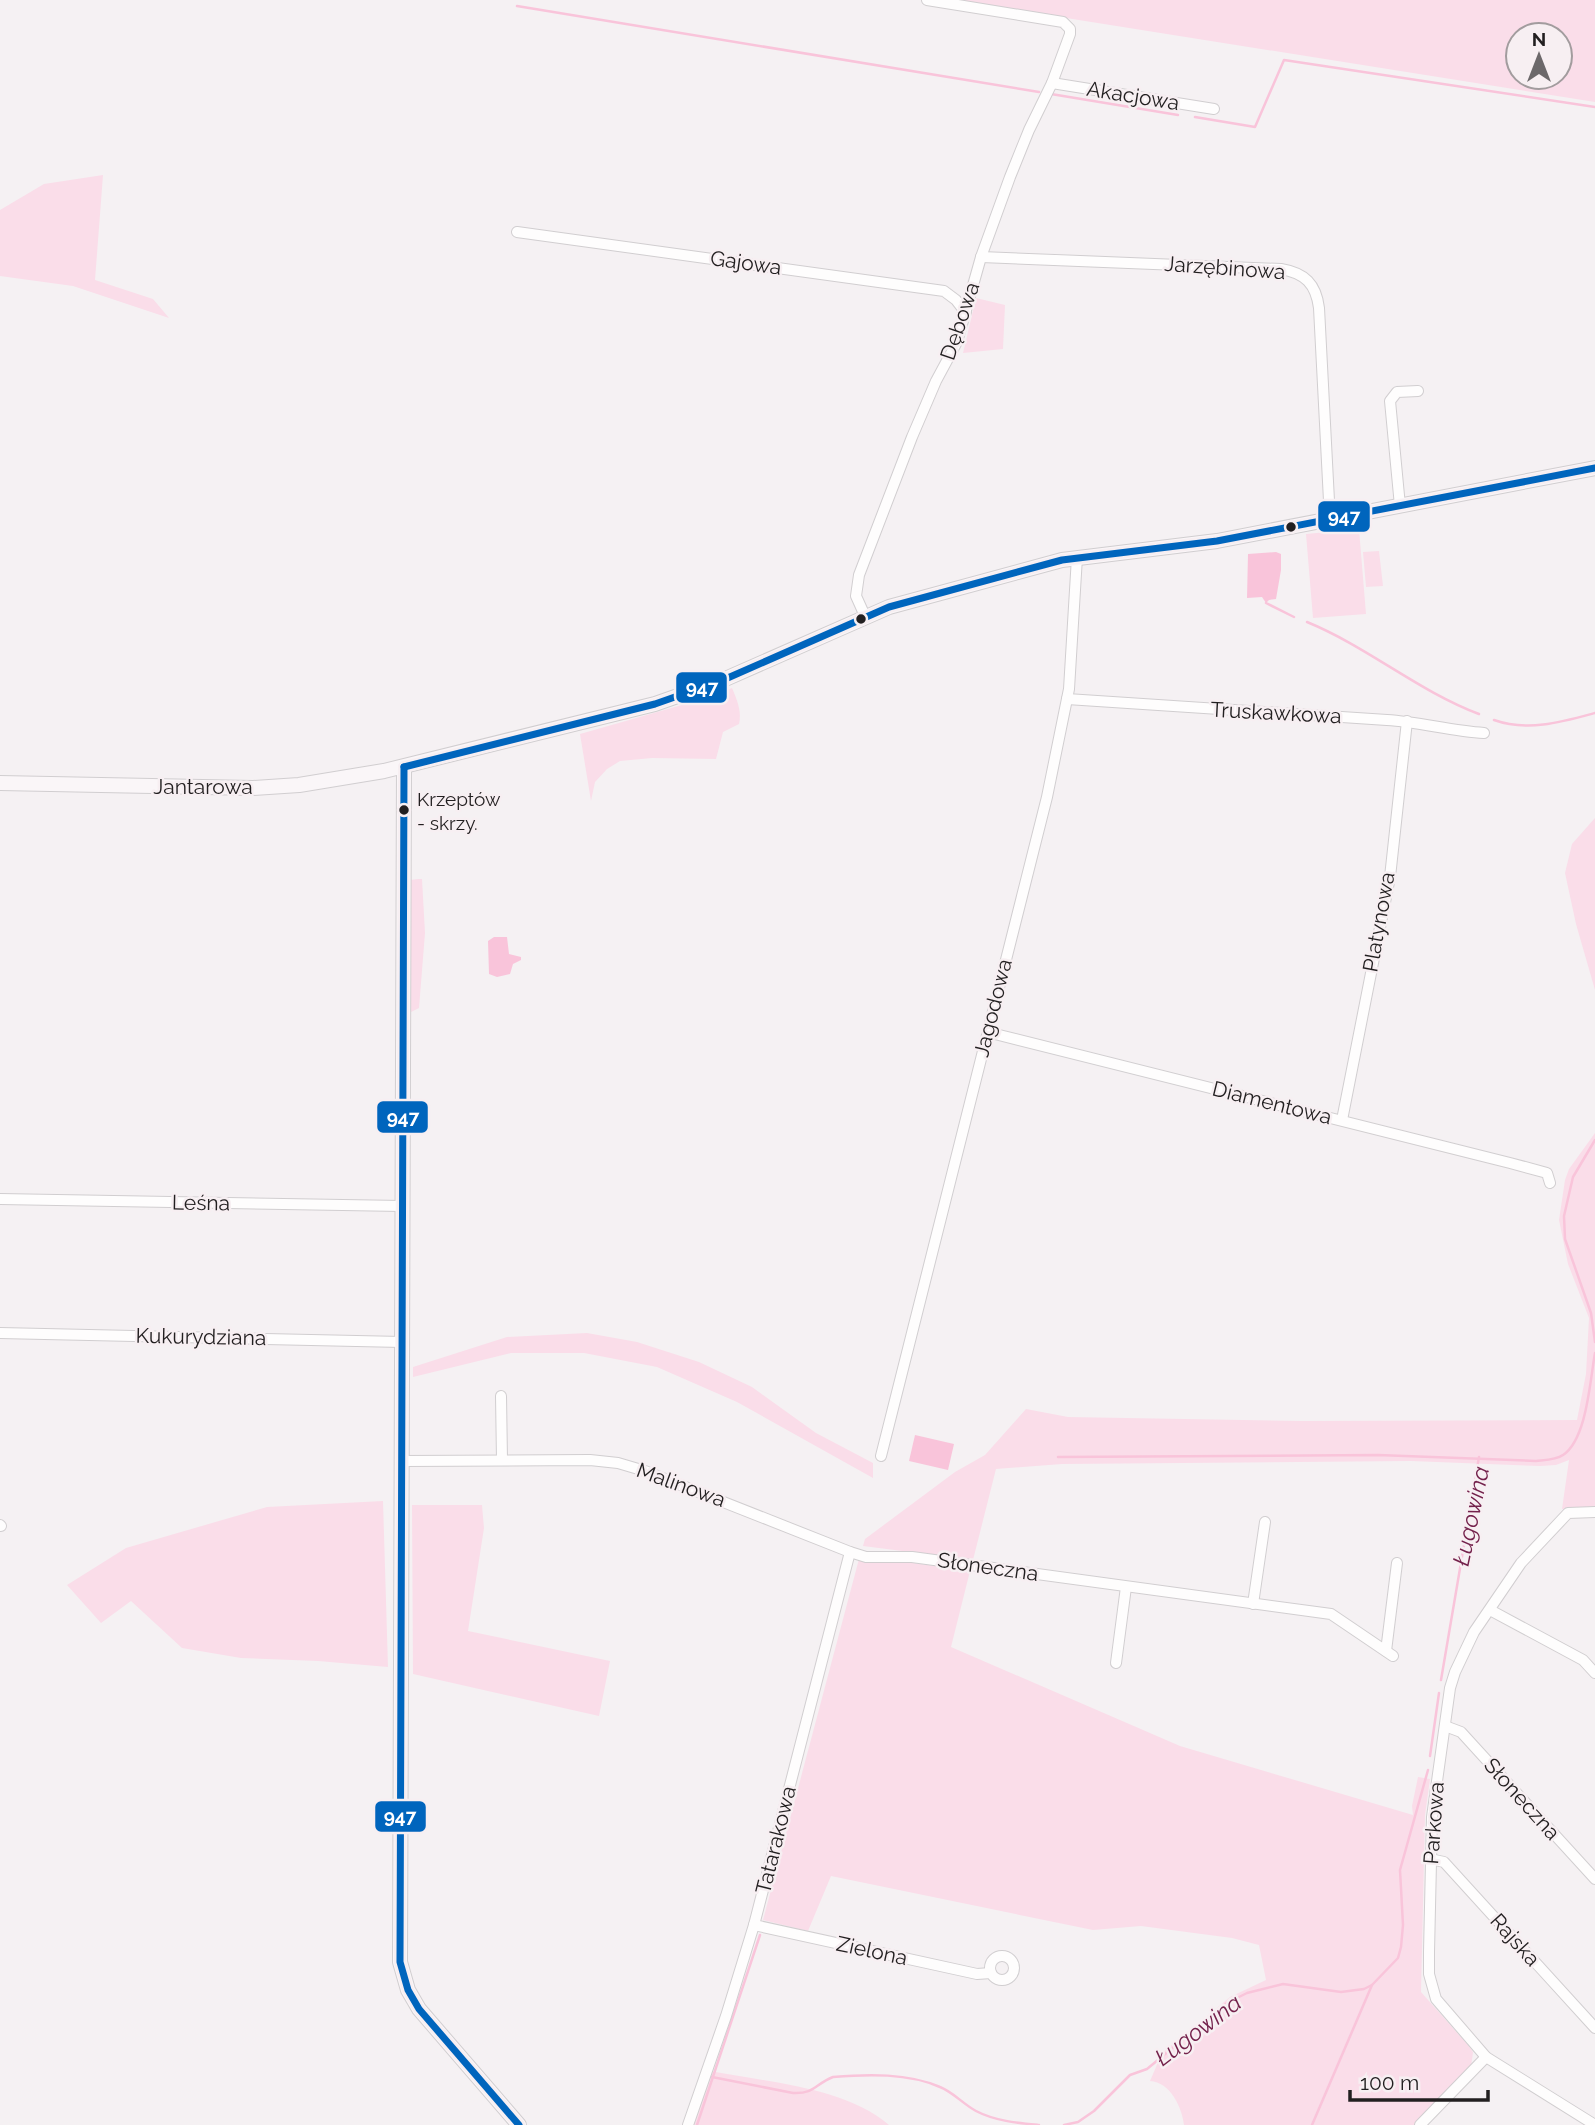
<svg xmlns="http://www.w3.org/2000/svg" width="1595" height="2125" viewBox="0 0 1595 2125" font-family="Raleway,sans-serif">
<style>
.green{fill:#fadde9;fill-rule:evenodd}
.water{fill:#f9c4da}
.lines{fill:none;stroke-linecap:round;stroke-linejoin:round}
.stream{stroke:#f9c4da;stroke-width:2.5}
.street-casing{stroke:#d1ced0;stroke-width:12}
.secondary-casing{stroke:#d1ced0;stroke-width:16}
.street{stroke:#fefdfd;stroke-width:10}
.secondary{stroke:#faf6f8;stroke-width:14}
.bus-1-casing{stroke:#f7eff2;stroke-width:12}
.bus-1{stroke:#0065bd;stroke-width:7}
.bus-dot{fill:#221f20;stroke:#f7eff2;stroke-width:2.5}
.labels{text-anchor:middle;stroke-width:5;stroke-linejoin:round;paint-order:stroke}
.bus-label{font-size:19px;fill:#221f20;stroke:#f7eff2;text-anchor:start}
.street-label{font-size:21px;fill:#221f20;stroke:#f7eff2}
.water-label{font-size:23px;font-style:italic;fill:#74224c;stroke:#f7eff2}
.line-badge{stroke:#f7eff2;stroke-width:2.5}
.badge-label{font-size:19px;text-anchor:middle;font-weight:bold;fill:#fff}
</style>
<rect width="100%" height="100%" fill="#f5f1f3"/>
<g class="green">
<path d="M953,0H1595V102ZM1518,35H1560V77H1518Z"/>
<path d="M103,175L95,280L153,299L169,318L73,286L0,276V210L44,184Z"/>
<path d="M976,298L1005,305L1003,349L963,353Z"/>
<path d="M1359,529L1366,614L1313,618L1306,534Z"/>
<path d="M1379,551L1383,586L1366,587L1363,552Z"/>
<path d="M732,688C737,700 742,711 739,724L723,732L716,759L652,758L620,761L607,769L595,782L591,801L580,734L710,697Z"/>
<path d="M1595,818V990L1576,924L1565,873L1572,844Z"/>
<path d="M418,879H422L425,933L419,1008L411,1012L410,880Z"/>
<path d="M1595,1133V1508L1562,1509L1569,1460L1556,1465L1540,1466L1411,1461L1062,1464L996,1469L973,1560L863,1546L865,1539L955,1472L985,1455L1026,1409L1068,1417L1302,1421L1577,1420L1586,1374L1589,1318L1568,1264L1559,1220L1565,1180L1569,1169Z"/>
<path d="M587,1333L637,1342L699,1362L752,1387L816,1433L873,1463V1478L737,1402L657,1367L584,1353H511L413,1377V1367L507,1337Z"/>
<path d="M383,1501L388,1667L318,1661L241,1658L182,1648L131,1601L101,1623L67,1585L126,1548L267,1507Z"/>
<path d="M412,1505H482L484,1528L468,1631L610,1661L599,1716L413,1674Z"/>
<path d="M859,1559L892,1560L970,1571L951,1647L1180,1746L1413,1815L1412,1806L1418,1777L1430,1779L1425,1815L1421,1992L1468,2045L1473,2052L1471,2067L1415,2125H1184C1182,2107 1170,2082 1150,2081L1162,2053L1230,1997L1266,1980L1259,1945L1232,1938L1141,1926L1093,1930L831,1876L808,1931L763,1920Z"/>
<path d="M710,2071C766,2082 845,2087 889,2125H691Z"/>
</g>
<g class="water">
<path d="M1276,552L1281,554V570L1276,599L1269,600L1266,603L1262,597L1247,598L1248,554Z"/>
<path d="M494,937H507L509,954L521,957V960L513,964L510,974L497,977L489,974L488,941Z"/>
<path d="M915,1435L954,1444L948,1470L909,1461Z"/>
</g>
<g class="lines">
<g class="stream">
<path d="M517,6L1039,92"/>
<path d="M1051,94L1178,115"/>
<path d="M1195,117L1255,127L1284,60L1595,107"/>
<path d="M1266,603L1294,617"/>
<path d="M1307,622C1368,647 1418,691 1479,714"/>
<path d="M1494,720C1528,732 1562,722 1595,713"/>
<path d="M1595,1140L1573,1177L1564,1216L1565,1239L1591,1313L1595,1342"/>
<path d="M1058,1457L1378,1455L1536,1461C1545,1460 1556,1460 1563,1455C1587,1439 1590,1380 1595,1353"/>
<path d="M1441,1680L1479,1457"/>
<path d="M1430,1756L1439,1693"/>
<path d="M712,2077L793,2093C815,2094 815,2084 833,2077C868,2074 908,2073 940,2087C953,2092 963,2104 976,2111C995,2121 1018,2123 1039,2125"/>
<path d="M697,2125L760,1935"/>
<path d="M1064,2125L1078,2122L1094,2111L1130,2075L1147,2069L1227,2003L1247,1993L1283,1984L1341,1992L1364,1989L1372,1985L1398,1958L1401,1947L1403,1925L1400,1870L1428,1770"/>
<path d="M1312,2125L1372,1985"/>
</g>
<defs>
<g id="street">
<path d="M1052,83L1214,109"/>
<path d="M517,232L944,291L956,300L966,313"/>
<path d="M981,257L1281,269C1305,273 1316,284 1319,308L1330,520"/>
<path d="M1400,506L1390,401L1397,392L1418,391"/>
<path d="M865,616L856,596L859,575L912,437L936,381L957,342L981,257L1010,177L1029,130L1052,83L1070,34V29L1063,22L927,0"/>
<path d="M1067,699L1387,720C1420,722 1451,731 1484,733"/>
<path d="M987,1032L1510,1163L1547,1173L1550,1183"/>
<path d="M1342,1120L1390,877L1407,721"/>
<path d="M0,1199L402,1206"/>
<path d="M0,1333L402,1342"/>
<path d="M501,1396L502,1460"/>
<path d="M881,1456L1047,797L1069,689L1077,557"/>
<path d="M402,1461L590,1460L618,1463L645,1471L850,1552L866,1557H912L1331,1614L1393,1656"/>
<path d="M1595,1512L1568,1513L1521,1563L1474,1632L1455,1672L1450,1688L1432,1817L1429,1952V1974L1436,1999L1486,2057L1595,2125"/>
<path d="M0,1525L1,1526"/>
<path d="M1253,1604L1265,1522"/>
<path d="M1490,1610L1583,1660L1595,1673"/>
<path d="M1386,1651L1397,1563"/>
<path d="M1116,1663L1126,1587"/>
<path d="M1445,1726L1461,1732L1595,1879"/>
<path d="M1430,1859L1444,1862L1595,2028"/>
<path d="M754,1925L977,1974L991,1973"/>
<circle cx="1002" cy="1968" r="12"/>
<path d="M688,2125L726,2016L754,1925L850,1552"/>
<path d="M1420,2125L1486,2057"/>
</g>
<g id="secondary">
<path d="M404,767L400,1962L408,1990L419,2009L519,2125"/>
<path d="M0,783L253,788L299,785L384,771L655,704L723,680L889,607L1062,560L1217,541L1595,468"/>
</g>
</defs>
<use href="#street" class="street-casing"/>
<use href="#secondary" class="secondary-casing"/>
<use href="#street" class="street"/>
<use href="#secondary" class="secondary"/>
<defs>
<g id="bus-1">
<path d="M404,767L400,1962L408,1990L419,2009L519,2125"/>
<path d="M404,767L655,704L723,680L889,607L1062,560L1217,541L1595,468"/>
</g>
</defs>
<use href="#bus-1" class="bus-1-casing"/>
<use href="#bus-1" class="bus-1"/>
</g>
<g class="bus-dot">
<circle cx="1291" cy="527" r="6"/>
<circle cx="861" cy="619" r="6"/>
<circle cx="404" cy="810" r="6"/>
</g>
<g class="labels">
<g class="bus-label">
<text x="417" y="806">Krzeptów<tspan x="417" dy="24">- skrzy.</tspan></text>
</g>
<g class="street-label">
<text transform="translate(1133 96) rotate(9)" y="7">Akacjowa</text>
<text transform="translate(746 263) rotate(8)" y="7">Gajowa</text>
<text transform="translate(1225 268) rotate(4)" y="7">Jarzębinowa</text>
<text transform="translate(960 321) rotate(-71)" y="7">Dębowa</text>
<text transform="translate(1276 713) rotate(3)" y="7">Truskawkowa</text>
<text x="203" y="794">Jantarowa</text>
<text transform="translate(1379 922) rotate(-80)" y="7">Platynowa</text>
<text transform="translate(993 1008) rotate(-76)" y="7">Jagodowa</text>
<text transform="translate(1272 1103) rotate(14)" y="7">Diamentowa</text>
<text transform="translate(201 1203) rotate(1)" y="7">Leśna</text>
<text transform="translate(201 1337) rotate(1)" y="7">Kukurydziana</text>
<text transform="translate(681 1485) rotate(20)" y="7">Malinowa</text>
<text transform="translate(988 1567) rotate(8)" y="7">Słoneczna</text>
<text transform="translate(1522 1799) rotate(48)" y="7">Słoneczna</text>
<text transform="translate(1434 1823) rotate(-86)" y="7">Parkowa</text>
<text transform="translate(776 1840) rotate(-76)" y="7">Tatarakowa</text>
<text transform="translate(1515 1940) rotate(48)" y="7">Rajska</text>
<text transform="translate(872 1951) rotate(12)" y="7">Zielona</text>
</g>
<g class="water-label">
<text transform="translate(1471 1516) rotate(-78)" y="8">Ługowina</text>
<text transform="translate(1198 2030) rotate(-37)" y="8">Ługowina</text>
</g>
</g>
<g class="line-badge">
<rect x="1317" y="500" width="54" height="33" rx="7" fill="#0065bd"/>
<rect x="675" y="671" width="53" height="33" rx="7" fill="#0065bd"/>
<rect x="376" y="1100" width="53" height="34" rx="7" fill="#0065bd"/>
<rect x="374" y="1800" width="53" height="33" rx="7" fill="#0065bd"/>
</g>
<g class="badge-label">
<text x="1344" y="523">947</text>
<text x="702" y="694">947</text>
<text x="403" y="1124">947</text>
<text x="400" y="1823">947</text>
</g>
<g transform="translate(1539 56)"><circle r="33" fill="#f7eff2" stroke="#a29c9e" stroke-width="2"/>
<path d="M0-5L12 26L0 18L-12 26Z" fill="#6c686a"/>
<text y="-10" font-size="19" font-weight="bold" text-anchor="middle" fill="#221f20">N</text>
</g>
<path d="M1350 2090v10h138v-10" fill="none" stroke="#221f20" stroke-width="3.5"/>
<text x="1360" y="2090" font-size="21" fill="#221f20" stroke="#f7eff2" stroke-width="5" paint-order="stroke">100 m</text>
</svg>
